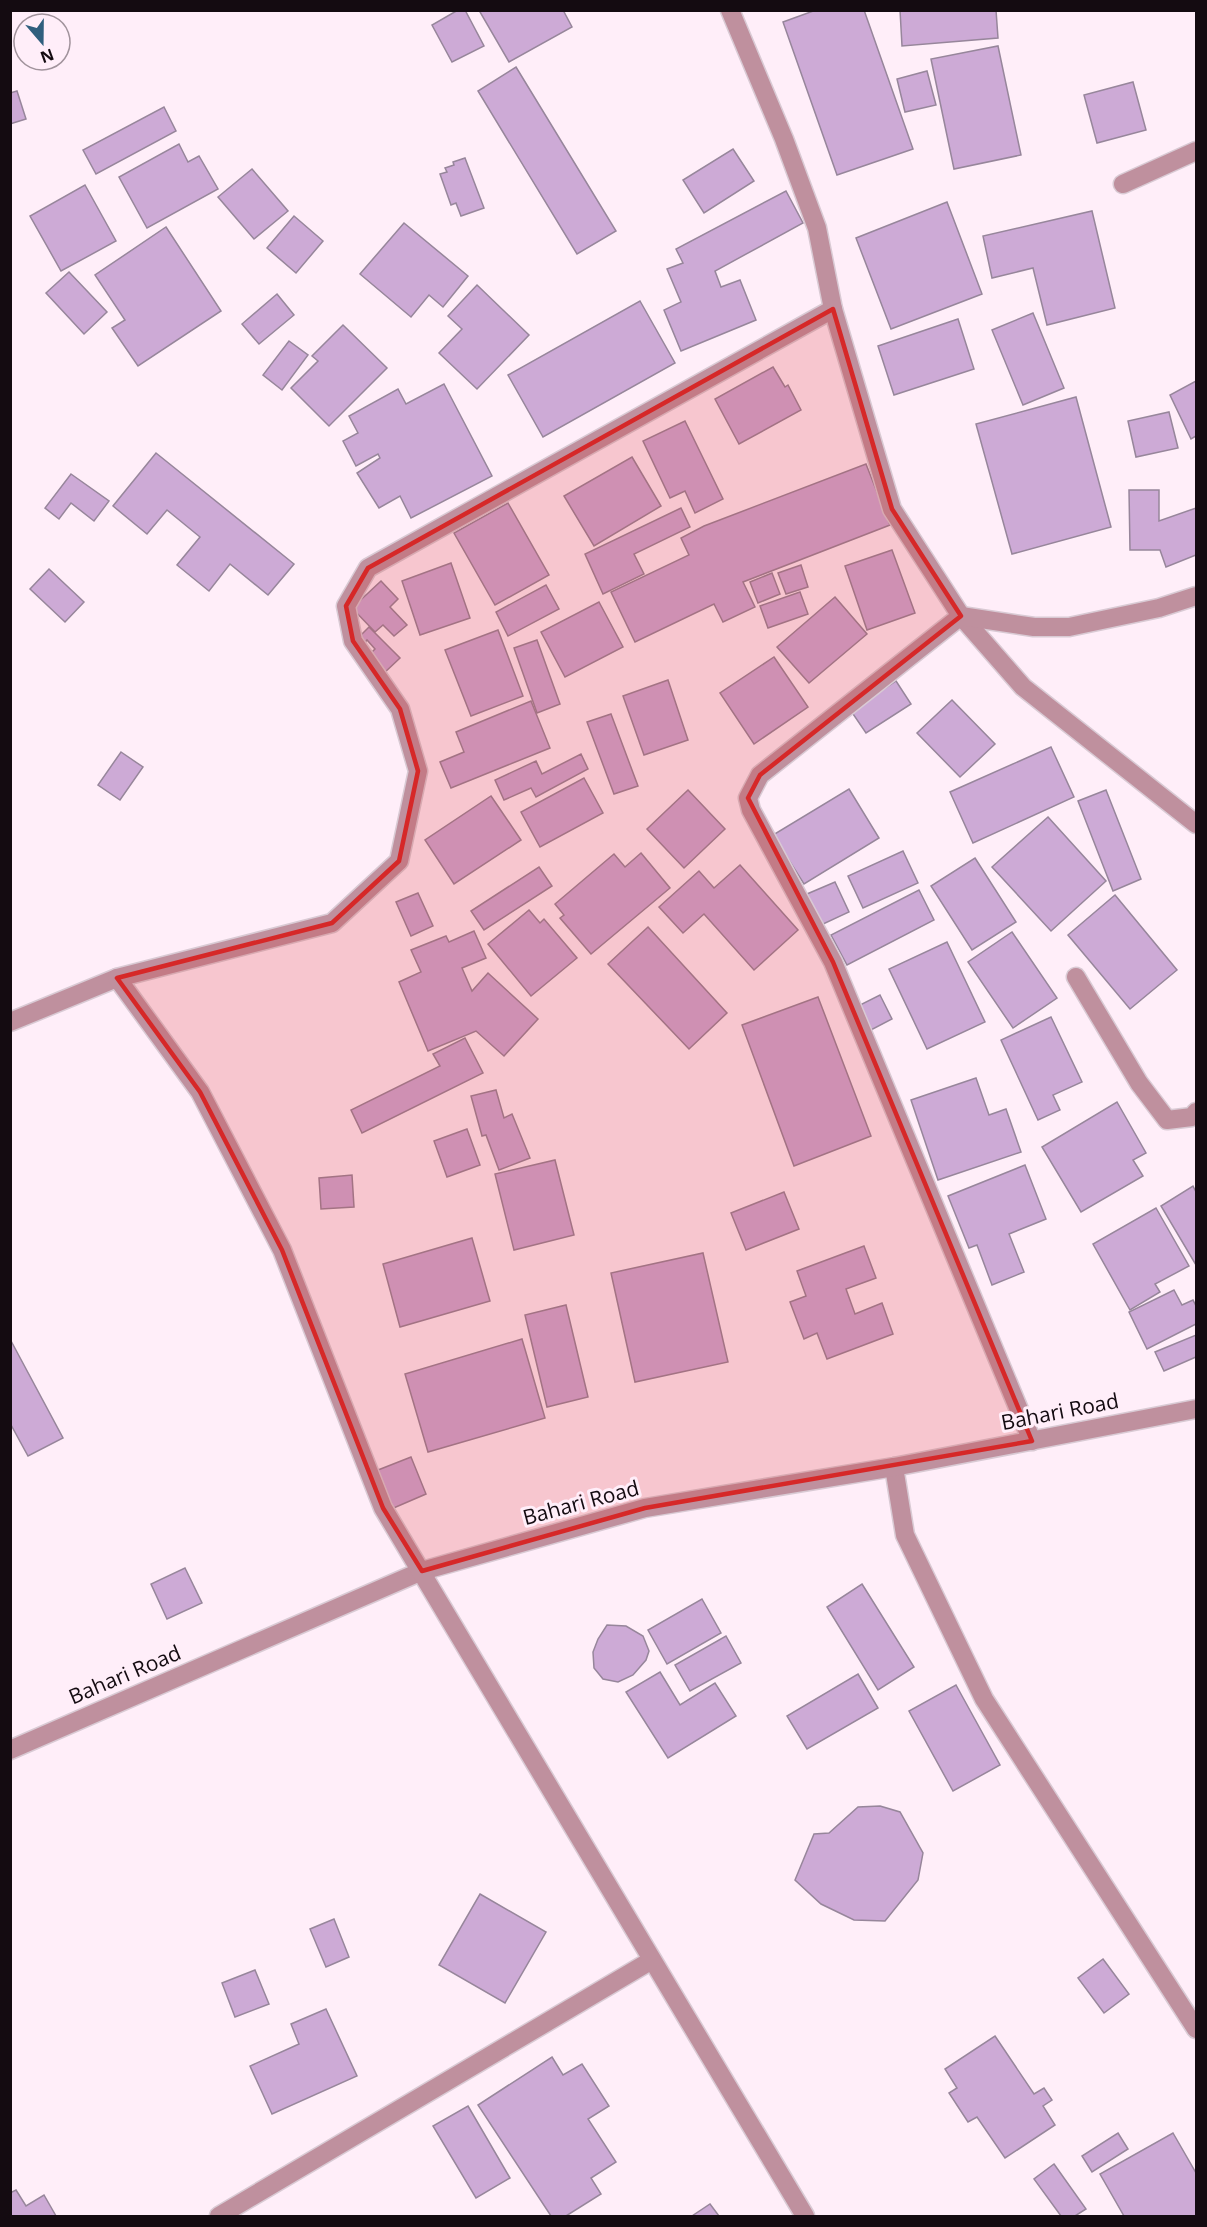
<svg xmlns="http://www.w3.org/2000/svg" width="1207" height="2227" viewBox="0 0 1207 2227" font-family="'Open Sans',sans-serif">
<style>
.building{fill:#cdaad6;stroke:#97869b;stroke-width:1.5}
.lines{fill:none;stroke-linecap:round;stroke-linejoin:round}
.street-casing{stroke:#d9cad4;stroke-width:21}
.street{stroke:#bf909e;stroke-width:18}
.marked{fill:#d62828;fill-opacity:0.2;stroke:#d62828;stroke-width:4.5;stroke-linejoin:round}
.labels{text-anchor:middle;stroke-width:6;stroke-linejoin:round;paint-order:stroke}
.street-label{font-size:21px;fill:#140b11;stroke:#ffeef9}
</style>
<rect width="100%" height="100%" fill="#ffeef9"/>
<g class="building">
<path d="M458,10H465L484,46L452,62L432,25Z"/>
<path d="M483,10H563L572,27L509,62L480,12Z"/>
<path d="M816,10H864L913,149L837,175L783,22Z"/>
<path d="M900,10H996L998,38L902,46Z"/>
<path d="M998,46L1021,155L954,169L931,59Z"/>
<path d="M516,67L616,231L577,254L478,91Z"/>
<path d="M927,71L936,105L905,112L897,79Z"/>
<path d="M1133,82L1146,130L1097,143L1084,95Z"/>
<path d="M17,91L26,119L10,124V93Z"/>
<path d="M164,107L176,131L96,174L83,150Z"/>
<path d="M179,144L188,162L199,156L218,189L147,228L119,177Z"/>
<path d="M733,149L754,181L704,213L683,180Z"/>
<path d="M465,158L484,208L461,216L456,203L451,205L440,174L447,172L445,168L454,165L453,162Z"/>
<path d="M252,169L288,211L254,239L218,197Z"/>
<path d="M85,185L116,241L61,271L30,216Z"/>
<path d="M786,191L803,223L715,271L721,287L740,280L756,320L681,351L664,310L681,302L667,269L683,263L676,249Z"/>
<path d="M947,202L982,294L891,329L856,238Z"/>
<path d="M1092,211L1115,308L1047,325L1033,268L992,278L983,236Z"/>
<path d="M294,216L323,241L296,273L267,248Z"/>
<path d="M404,223L468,276L443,307L429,295L411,317L360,274Z"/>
<path d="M166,227L221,311L138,366L112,328L125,320L95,275Z"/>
<path d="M69,272L107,312L84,334L46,293Z"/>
<path d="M477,285L529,335L477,389L439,353L462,329L448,316Z"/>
<path d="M277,294L294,315L259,344L242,324Z"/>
<path d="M640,301L675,363L543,437L508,375Z"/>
<path d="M1033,313L1064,388L1023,405L992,330Z"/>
<path d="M958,319L974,369L894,395L878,346Z"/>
<path d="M343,325L387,368L329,426L291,388L318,361L312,356Z"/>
<path d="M289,341L308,355L282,390L263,375Z"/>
<path d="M773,367L785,387L788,385L801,410L739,444L715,399Z"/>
<path d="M1196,381V436L1191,439L1170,395Z"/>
<path d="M444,384L492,476L411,518L400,496L379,508L357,473L380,458L378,454L356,466L343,441L358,433L349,416L398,389L406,404Z"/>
<path d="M1076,397L1111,527L1012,554L976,424Z"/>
<path d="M1169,412L1178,448L1136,457L1128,421Z"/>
<path d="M685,421L723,499L695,513L685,491L670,498L643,441Z"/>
<path d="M156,453L294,564L268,595L230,564L209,591L177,565L200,537L167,510L147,534L113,506Z"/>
<path d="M632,457L661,506L594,546L564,496Z"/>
<path d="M866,464L890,525L743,582L755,607L723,622L714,604L635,642L611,592L689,555L681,538L704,526Z"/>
<path d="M71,474L109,501L94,521L71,503L59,519L45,508Z"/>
<path d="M1129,490H1159V521L1196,508V555L1166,567L1160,550H1130Z"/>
<path d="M508,503L549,575L495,605L454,533Z"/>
<path d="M681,508L690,527L634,554L644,574L603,594L585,554Z"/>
<path d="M892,550L915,613L867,630L845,566Z"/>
<path d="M451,563L470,618L420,635L402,581Z"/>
<path d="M801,565L808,587L786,594L778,573Z"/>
<path d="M49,569L84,602L65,622L30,589Z"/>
<path d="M772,573L780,594L758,603L750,582Z"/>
<path d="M381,581L398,599L390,607L407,625L394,636L383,625L375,632L352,608Z"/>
<path d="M546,585L559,609L508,636L496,612Z"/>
<path d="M800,592L808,614L768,628L760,606Z"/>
<path d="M835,597L867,634L809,683L777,647Z"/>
<path d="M599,602L623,647L565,677L541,632Z"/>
<path d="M369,627L400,658L383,674L366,658L375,649L367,640L362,646L356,640Z"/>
<path d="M498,630L523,696L471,716L445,650Z"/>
<path d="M537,640L560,704L537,713L514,648Z"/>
<path d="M774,657L808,707L754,744L720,693Z"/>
<path d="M668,680L688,740L644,755L623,696Z"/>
<path d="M896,681L911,704L866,733L851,711Z"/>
<path d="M952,700L995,744L960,777L917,733Z"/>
<path d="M531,701L550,748L451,788L440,762L464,752L456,732Z"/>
<path d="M611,714L638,786L614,794L587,722Z"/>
<path d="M1051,747L1074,797L973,843L950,792Z"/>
<path d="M121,752L143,767L120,800L98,785Z"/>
<path d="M581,754L588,769L536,797L531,788L504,800L495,780L536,761L542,774Z"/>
<path d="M584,778L603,813L540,847L521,812Z"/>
<path d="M849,789L879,838L804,884L773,835Z"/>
<path d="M688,790L725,829L684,868L647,829Z"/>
<path d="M1106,790L1141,879L1113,891L1078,801Z"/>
<path d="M491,796L521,840L454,884L425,840Z"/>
<path d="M1048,817L1106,881L1051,931L992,867Z"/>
<path d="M903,851L918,883L863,908L848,876Z"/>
<path d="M641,853L670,888L591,954L560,918L564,915L555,904L614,854L625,867Z"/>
<path d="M975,858L1016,922L972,950L931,886Z"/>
<path d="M740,865L798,930L754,970L704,914L683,933L659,907L699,871L714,888Z"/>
<path d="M539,867L552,886L484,930L471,911Z"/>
<path d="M835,882L849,912L821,925L807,894Z"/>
<path d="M919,890L934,920L847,965L831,935Z"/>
<path d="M418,893L433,926L411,936L396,902Z"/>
<path d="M1115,895L1177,970L1130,1009L1068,935Z"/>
<path d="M529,910L540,923L544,919L577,958L531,996L488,944Z"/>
<path d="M648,927L727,1013L689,1049L608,964Z"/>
<path d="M474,931L486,958L462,968L472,991L488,973L538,1019L504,1056L476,1031L428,1051L399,982L421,972L411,950L446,936L449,942Z"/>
<path d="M1012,932L1057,998L1013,1028L968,962Z"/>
<path d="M947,942L985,1022L927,1049L889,969Z"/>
<path d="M880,995L892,1019L869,1031L856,1007Z"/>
<path d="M818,997L871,1136L794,1166L742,1025Z"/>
<path d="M1051,1017L1082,1082L1053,1095L1060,1110L1038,1120L1001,1040Z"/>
<path d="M465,1038L483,1073L362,1133L351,1110L440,1066L433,1054Z"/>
<path d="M976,1078L989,1115L1006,1109L1021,1152L938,1180L911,1100Z"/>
<path d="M496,1090L504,1118L512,1114L530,1158L499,1170L486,1135L482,1136L471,1096Z"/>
<path d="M1117,1102L1146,1153L1133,1160L1143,1176L1081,1212L1042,1147Z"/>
<path d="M467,1129L480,1165L447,1177L434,1141Z"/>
<path d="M555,1160L574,1235L514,1250L495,1174Z"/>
<path d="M1025,1165L1046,1219L1009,1234L1024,1272L992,1285L977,1245L969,1248L948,1196Z"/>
<path d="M352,1175L354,1207L321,1209L319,1178Z"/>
<path d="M1193,1186L1196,1192V1265L1161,1206Z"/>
<path d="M784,1192L799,1229L746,1250L731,1213Z"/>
<path d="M1156,1208L1189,1266L1155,1284L1160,1292L1130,1310L1093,1244Z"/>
<path d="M472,1238L490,1301L400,1327L383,1264Z"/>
<path d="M864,1246L876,1278L846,1289L855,1314L882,1303L893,1334L827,1359L817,1333L804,1339L790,1302L806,1296L797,1271Z"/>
<path d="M703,1253L728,1362L635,1382L611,1273Z"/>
<path d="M1174,1290L1182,1305L1193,1300L1196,1306V1324L1147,1349L1129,1312Z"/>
<path d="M566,1305L588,1397L547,1407L525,1315Z"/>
<path d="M1196,1335V1357L1164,1371L1155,1352Z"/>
<path d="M10,1339L63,1438L28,1456L10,1423Z"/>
<path d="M522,1339L545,1418L428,1452L405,1374Z"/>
<path d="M411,1457L426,1494L389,1510L373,1472Z"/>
<path d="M185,1568L202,1603L167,1619L151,1584Z"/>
<path d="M862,1584L914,1667L878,1690L827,1607Z"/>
<path d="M702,1599L721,1633L667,1664L648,1630Z"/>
<path d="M607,1625L626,1626L643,1636L649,1651L646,1660L633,1675L618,1682L603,1679L594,1668L593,1652L598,1639Z"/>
<path d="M726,1636L741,1663L690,1691L675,1665Z"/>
<path d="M660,1672L680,1705L715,1683L736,1716L668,1758L626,1692Z"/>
<path d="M858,1674L878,1708L807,1749L787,1716Z"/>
<path d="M956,1685L1000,1765L953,1791L909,1711Z"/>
<path d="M880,1806L900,1812L923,1853L918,1880L885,1921L854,1920L821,1904L795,1880L814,1834L829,1833L858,1807Z"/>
<path d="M480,1894L546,1932L505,2003L439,1965Z"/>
<path d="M334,1919L349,1957L326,1967L310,1929Z"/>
<path d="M1103,1959L1129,1994L1104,2013L1078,1978Z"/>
<path d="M255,1970L269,2004L235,2017L222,1983Z"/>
<path d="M326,2009L357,2076L272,2114L250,2066L299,2044L291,2024Z"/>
<path d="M995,2036L1034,2094L1044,2088L1052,2100L1043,2106L1055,2125L1005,2158L977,2117L968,2122L949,2093L957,2088L945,2069Z"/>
<path d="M552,2057L563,2075L582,2064L609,2106L588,2119L616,2162L591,2178L601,2194L566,2216H551L478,2105Z"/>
<path d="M468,2106L510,2178L476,2198L433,2126Z"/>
<path d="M1118,2133L1128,2149L1092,2172L1082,2156Z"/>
<path d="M1173,2133L1196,2173V2216H1124L1100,2174Z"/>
<path d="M1054,2164L1086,2209L1075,2216H1061L1034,2179Z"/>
<path d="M16,2190L26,2206L44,2195L56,2216H10V2193Z"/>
<path d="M710,2204L719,2216H692Z"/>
</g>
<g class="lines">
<defs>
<g id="street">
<path d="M730,10L784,139L817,228L833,309L892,509L961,616L1023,687L1196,824"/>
<path d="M1123,184L1196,151"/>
<path d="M1076,977L1139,1083L1167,1120L1192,1117L1196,1112"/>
<path d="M10,1022L117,978"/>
<path d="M1032,1441L833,962L751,810L748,798L760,775L961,616L1034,627H1069L1159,608L1196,596"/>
<path d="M894,1467L905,1535L984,1699L1196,2029"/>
<path d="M10,1750L422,1571L645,1508L894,1467L1196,1409"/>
<path d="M219,2216L652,1960"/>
<path d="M805,2216L383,1508L282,1250L200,1092L117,978L332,923L399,861L418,771L400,709L353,641L346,606L368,568L833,309"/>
</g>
</defs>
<use href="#street" class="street-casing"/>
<use href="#street" class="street"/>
</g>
<path class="marked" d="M833,309L892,509L961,616L760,775L748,798L833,962L1032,1441L645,1508L422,1571L383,1508L282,1250L200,1092L117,978L332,923L399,861L418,771L400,709L353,641L346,606L368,568Z"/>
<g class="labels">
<g class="street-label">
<text transform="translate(1060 1412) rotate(-11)" y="7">Bahari Road</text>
<text transform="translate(581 1503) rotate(-15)" y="7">Bahari Road</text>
<text transform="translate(125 1675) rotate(-23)" y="7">Bahari Road</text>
</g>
</g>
<rect width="1207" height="2227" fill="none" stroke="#140b11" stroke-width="24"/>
<g transform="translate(42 42) rotate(160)"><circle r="28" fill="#ffeef9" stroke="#a1939c" stroke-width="1.5"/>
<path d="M0-4.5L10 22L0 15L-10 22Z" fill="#305f7e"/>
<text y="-9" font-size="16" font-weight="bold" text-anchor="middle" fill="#140b11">N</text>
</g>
</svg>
